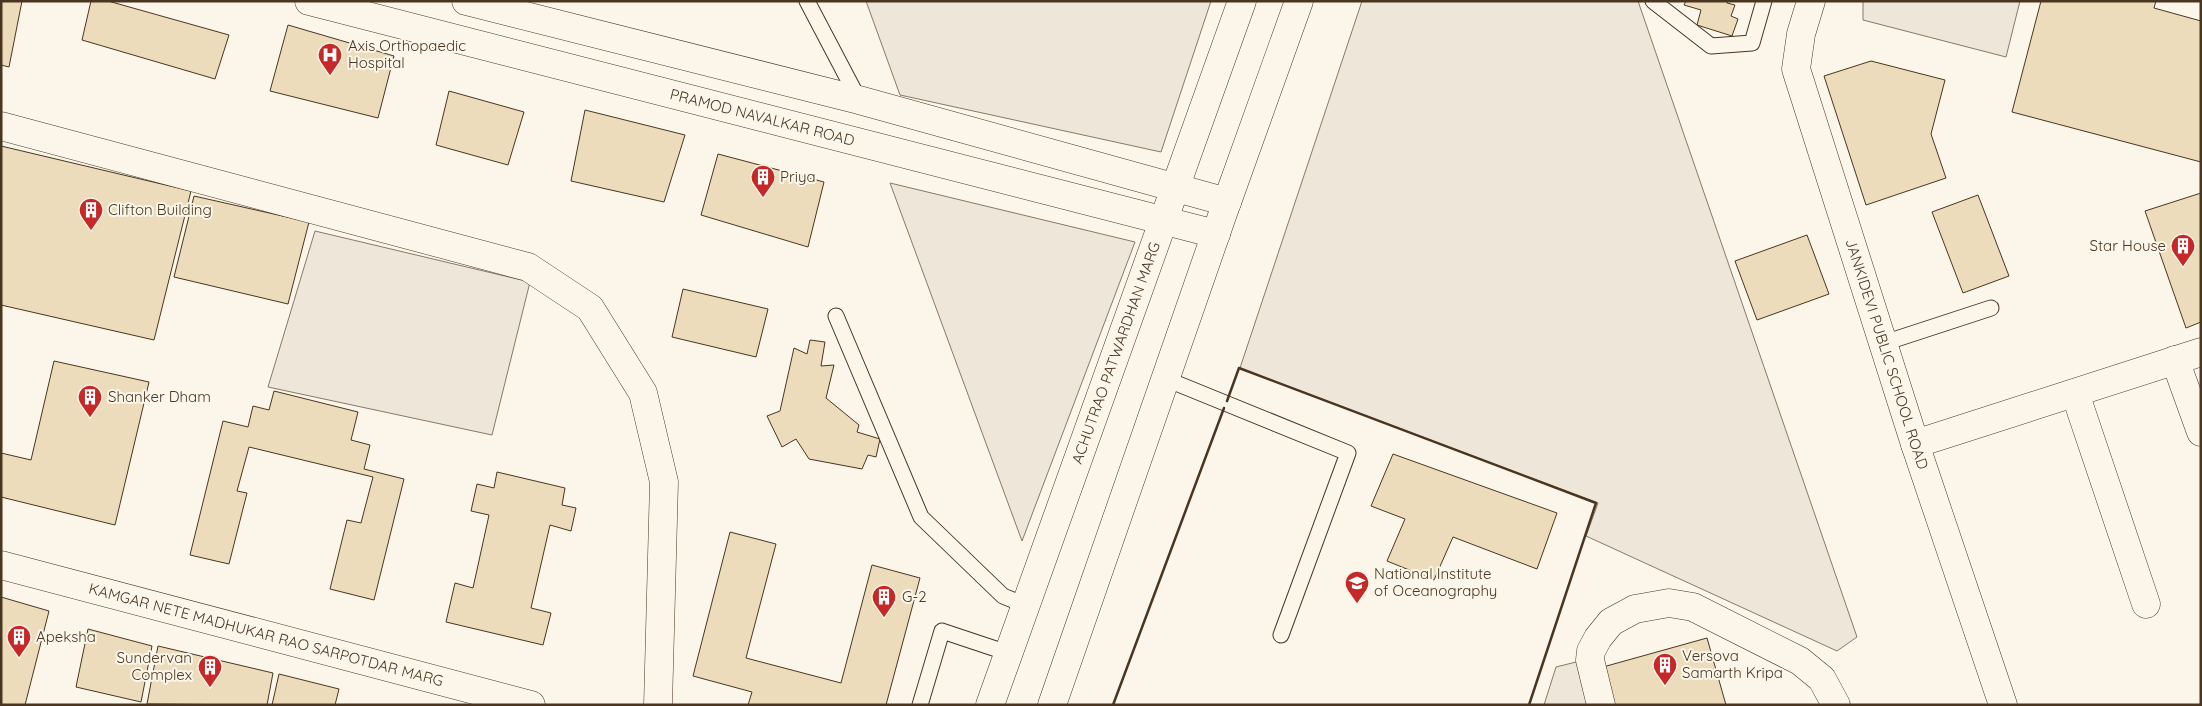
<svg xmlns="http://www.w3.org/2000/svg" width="2202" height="706" viewBox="0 0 2202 706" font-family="Quicksand,sans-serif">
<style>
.green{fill:#ede6d9;stroke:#887966}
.building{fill:#ecdcbc;stroke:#4a3520}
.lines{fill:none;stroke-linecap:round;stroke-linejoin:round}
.service-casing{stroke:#4a3520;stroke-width:17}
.minor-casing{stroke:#4a3520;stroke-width:29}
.tertiary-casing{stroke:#4a3520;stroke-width:29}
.secondary-casing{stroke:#4a3520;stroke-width:29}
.service{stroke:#fbf6e9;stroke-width:15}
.minor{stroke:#fbf6e9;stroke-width:28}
.tertiary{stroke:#fbf6e9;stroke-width:28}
.secondary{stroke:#fbf6e9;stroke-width:28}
.wall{stroke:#4a3520;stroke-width:2.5}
.labels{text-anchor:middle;stroke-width:4;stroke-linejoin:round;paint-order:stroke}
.poi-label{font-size:15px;fill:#4a3520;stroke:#fbf6e9;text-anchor:start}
.street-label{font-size:15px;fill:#4a3520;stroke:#fbf6e9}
</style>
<rect width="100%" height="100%" fill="#fbf6e9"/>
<g class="green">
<path d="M866,1H1211L1161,152L900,95Z"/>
<path d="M1362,1H1638L1857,637L1837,651L1586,536L1598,503L1240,368Z"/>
<path d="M1863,1H2020L2006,57L1863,20Z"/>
<path d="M890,183L1135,242L1022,541Z"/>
<path d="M315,231L530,282L492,435L268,387Z"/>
<path d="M1584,660L1597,705H1544L1556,667Z"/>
</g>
<g class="building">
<path d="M1,1H22L9,67L1,65Z"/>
<path d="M91,1H108L229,35L215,79L82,40Z"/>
<path d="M1686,1H1727V3L1735,5L1731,16L1738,19L1732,36L1697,25L1701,10L1684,5Z"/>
<path d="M2041,1H2156L2154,8L2201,21V162L2012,112Z"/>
<path d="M288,25L394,56L378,118L270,91Z"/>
<path d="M1871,61L1945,80L1931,134L1946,178L1866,205L1824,76Z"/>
<path d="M449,91L524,112L508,165L436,145Z"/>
<path d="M585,110L685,135L664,202L571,181Z"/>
<path d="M1,146L191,191L154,340L1,305Z"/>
<path d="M718,154L824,182L808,247L701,215Z"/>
<path d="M2201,193V322L2186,328L2145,211Z"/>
<path d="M1978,195L2009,276L1963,293L1932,212Z"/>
<path d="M194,196L309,222L288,304L174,277Z"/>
<path d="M1807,235L1829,294L1757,320L1735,261Z"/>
<path d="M683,289L768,309L756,357L672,337Z"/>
<path d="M810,340L825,342L821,366L834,365L826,398L859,425L857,432L880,439L876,457L868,455L862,469L809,459L796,439L782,447L767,416L780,411L794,348L807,354Z"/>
<path d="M54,361L149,382L115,525L1,497V453L31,460Z"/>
<path d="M274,391L358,412L351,440L370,445L364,469L404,479L374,600L330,589L347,520L361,523L373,477L249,447L237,491L247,493L229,564L190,555L223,421L248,427L253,406L269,410Z"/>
<path d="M1393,454L1557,513L1537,569L1453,537L1434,580L1387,561L1405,519L1371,506Z"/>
<path d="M497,472L565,488L562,505L576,508L571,531L550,525L531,608L551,613L543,645L446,622L455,583L473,588L489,515L471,511L477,484L494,488Z"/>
<path d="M730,532L776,544L746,658L841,683L872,565L920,578L886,705H748L752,692L693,676Z"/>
<path d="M1,597L49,611L25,705H1Z"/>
<path d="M88,629L152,646L141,702L76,687Z"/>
<path d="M1707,638L1726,705H1614L1603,667Z"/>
<path d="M158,646L273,673L267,705L147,704Z"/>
<path d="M279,674L339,689L335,705H272Z"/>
</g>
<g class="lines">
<defs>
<g id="service">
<path d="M807,1L859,100"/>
<path d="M1653,1L1711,46L1752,43L1764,1"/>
<path d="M836,316L921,517L1003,596L1025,605"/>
<path d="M1884,343L1991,308"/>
<path d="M1166,379L1348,453L1281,635"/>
<path d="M920,705L942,631L1008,653"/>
</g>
<g id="minor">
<path d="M1,126L528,267L590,308L643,393L664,482L658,705"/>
<path d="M2175,360L2201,432"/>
<path d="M2075,393L2146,604"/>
<path d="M1915,444L2201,352"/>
<path id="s1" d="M1,565L531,705"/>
<path d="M1601,705L1590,660L1591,651L1598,638L1611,622L1635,609L1669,603L1693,607L1800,661L1822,679L1836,705"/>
</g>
<g id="tertiary">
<path id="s2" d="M309,1L1216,234"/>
<path d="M466,1L859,100L1227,202"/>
<path id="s3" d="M1811,1L1801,34L1796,69L1915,444L2003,705"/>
</g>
<g id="secondary">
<path id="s4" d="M990,705L1242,1"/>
<path d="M1052,705L1222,216L1299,1"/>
</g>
</defs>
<use href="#service" class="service-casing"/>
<use href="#minor" class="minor-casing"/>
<use href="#tertiary" class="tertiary-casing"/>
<use href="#secondary" class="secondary-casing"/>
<use href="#service" class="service"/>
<use href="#minor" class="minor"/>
<use href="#tertiary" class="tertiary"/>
<use href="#secondary" class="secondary"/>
<g class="wall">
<path d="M1227,401L1239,368L1596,503L1529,705"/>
<path d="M1113,705L1224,408"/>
</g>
</g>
<defs>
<symbol id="hospital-pin" viewBox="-11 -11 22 30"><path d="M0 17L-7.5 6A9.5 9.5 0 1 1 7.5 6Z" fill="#c62828" stroke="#fbf6e9"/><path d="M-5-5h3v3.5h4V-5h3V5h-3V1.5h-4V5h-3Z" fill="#fff"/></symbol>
<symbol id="building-pin" viewBox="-11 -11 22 30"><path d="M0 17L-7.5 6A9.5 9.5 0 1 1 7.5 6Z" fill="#c62828" stroke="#fbf6e9"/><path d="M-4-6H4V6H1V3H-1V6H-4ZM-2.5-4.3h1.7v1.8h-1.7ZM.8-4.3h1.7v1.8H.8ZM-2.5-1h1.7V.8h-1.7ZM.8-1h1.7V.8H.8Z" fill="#fff"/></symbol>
<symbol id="university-pin" viewBox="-11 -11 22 30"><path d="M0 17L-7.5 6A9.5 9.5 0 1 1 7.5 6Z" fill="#c62828" stroke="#fbf6e9"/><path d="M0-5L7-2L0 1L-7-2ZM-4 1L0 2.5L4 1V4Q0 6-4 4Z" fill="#fff"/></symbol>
</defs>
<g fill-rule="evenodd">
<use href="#hospital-pin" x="316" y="41" width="28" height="38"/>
<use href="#building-pin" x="749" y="163" width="28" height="38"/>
<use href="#building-pin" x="77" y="196" width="28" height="38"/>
<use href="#building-pin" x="2169" y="232" width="28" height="38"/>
<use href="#building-pin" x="76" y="383" width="28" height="38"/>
<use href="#university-pin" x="1343" y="569" width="28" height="38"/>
<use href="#building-pin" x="870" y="583" width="28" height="38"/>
<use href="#building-pin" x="5" y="623" width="28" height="38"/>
<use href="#building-pin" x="1651" y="651" width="28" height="38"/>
<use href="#building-pin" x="196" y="653" width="28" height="38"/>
</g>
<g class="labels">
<g class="poi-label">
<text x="348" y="51">Axis Orthopaedic<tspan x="348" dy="17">Hospital</tspan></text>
<text x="780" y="182">Priya</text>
<text x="108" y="215">Clifton Building</text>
<text x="2166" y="251" text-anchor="end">Star House</text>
<text x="108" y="402">Shanker Dham</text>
<text x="1374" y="579">National Institute<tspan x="1374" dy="17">of Oceanography</tspan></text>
<text x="902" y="602">G-2</text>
<text x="36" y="642">Apeksha</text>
<text x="1682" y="661">Versova<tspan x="1682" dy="17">Samarth Kripa</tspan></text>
<text x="192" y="663" text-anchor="end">Sundervan<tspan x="192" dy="17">Complex</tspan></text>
</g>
<g class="street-label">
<text dy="5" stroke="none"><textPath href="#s2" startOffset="468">PRAMOD NAVALKAR ROAD</textPath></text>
<text dy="5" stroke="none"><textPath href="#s4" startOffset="374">ACHUTRAO PATWARDHAN MARG</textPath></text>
<text dy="5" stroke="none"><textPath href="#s3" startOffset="369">JANKIDEVI PUBLIC SCHOOL ROAD</textPath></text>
<text dy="5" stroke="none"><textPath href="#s1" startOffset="274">KAMGAR NETE MADHUKAR RAO SARPOTDAR MARG</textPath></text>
</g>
</g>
<rect width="2202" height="706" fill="none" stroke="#4a3520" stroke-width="5"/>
</svg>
